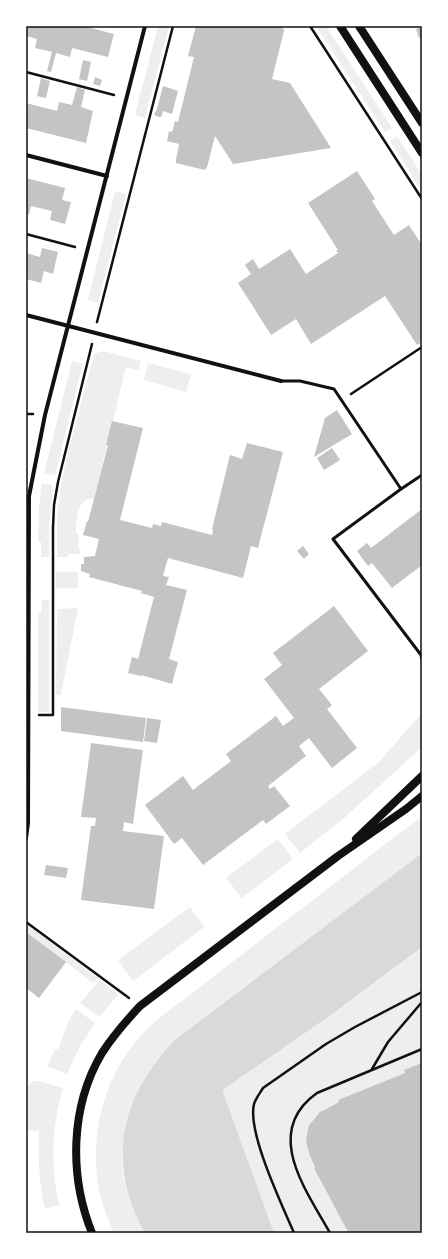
<svg xmlns="http://www.w3.org/2000/svg" width="448" height="1259" viewBox="0 0 448 1259" font-family="Arial,sans-serif">
<style>
.green{fill:#eee}
.water{fill:#d9d9d9}
.building{fill:#c4c4c4}
.lines{fill:none;stroke-linecap:round;stroke-linejoin:round}
.path{stroke:#111;stroke-width:2.5}
.service{stroke:#111;stroke-width:3}
.minor{stroke:#111;stroke-width:4}
.secondary{stroke:#111;stroke-width:8}
.neatline{fill:none;stroke:#111;stroke-width:1.5}
</style>
<rect width="100%" height="100%" fill="#fff"/>
<g class="green">
<path d="M158,26H169L145,118L135,115Z"/>
<path d="M316,26H326L392,128L385,132Z"/>
<path d="M397,136L422,175V191L390,141Z"/>
<path d="M115,191L126,194L98,303L88,300Z"/>
<path d="M103,351L141,361L138,370L126,367L94,499C77,496 76,521 76,533L79,535L78,546C79,549 82,551 80,554H68V557H57V517L61,485L66,460L94,354Z"/>
<path d="M72,361L83,364L55,475L44,473Z"/>
<path d="M148,363L191,374L186,392L144,380Z"/>
<path d="M42,483L53,486L49,528V557H41V542H38L39,506Z"/>
<rect x="56" y="572" width="22" height="16"/>
<path d="M42,600H49V712H38V613H41Z"/>
<path d="M78,608L61,695H56L57,609Z"/>
<path d="M422,713V747L342,820L300,853L285,834L379,762Z"/>
<path d="M422,816V853L176,1039C148,1067 135,1090 127,1128C126,1135 124,1142 123,1149C119,1178 131,1208 145,1233H114C108,1219 102,1205 99,1190C88,1127 108,1061 157,1020Z"/>
<path d="M278,839L293,859L242,898L226,878Z"/>
<path d="M190,907L204,927L133,981L118,960Z"/>
<path d="M26,924L98,978L93,983L26,932Z"/>
<path d="M422,947V1063L405,1073L338,1100L339,1102C306,1116 298,1134 315,1167L314,1168L348,1232L346,1233H274L223,1092L224,1089L331,1015Z"/>
<path d="M100,980L119,994L99,1017L80,1003Z"/>
<path d="M76,1009L95,1023L80,1046L67,1074L47,1066L55,1049L58,1050L68,1022Z"/>
<path d="M33,1081H38L63,1088C51,1131 51,1162 59,1205L45,1209C39,1183 38,1157 39,1131L27,1130L28,1123L26,1122C26,1110 22,1089 33,1081Z"/>
</g>
<path class="water" d="M422,853V947L331,1015L224,1089L223,1092L274,1233H145C105,1164 121,1094 176,1039Z"/>
<g class="building">
<path d="M26,26H84L114,34L108,57L72,48L70,57L56,53L51,72L47,71L52,52L35,48L37,39L26,36Z"/>
<path d="M196,26H276L283,28L284,31L272,79L290,83L331,148L233,164L215,136L207,167L205,170L176,163V160L179,144L167,141L169,131L172,132L175,121L178,122L194,57L188,56Z"/>
<path d="M422,27V37L419,38L416,29Z"/>
<path d="M83,60L91,62L87,81L79,79Z"/>
<path d="M95,77L102,80L100,86L93,84Z"/>
<path d="M41,78L50,81L46,98L37,96Z"/>
<path d="M163,86L178,91L172,114L163,111L162,116L160,117L156,116L154,114L157,109Z"/>
<path d="M77,87L85,90L81,107L93,111L86,143L26,128V103L57,111L59,102L72,105Z"/>
<path d="M357,171L375,199L372,201L394,235L409,225L422,245V342L417,345L385,296L311,344L296,319L271,335L238,283L251,274L245,265L253,259L259,269L290,249L306,274L338,253L336,251L338,250L308,203Z"/>
<path d="M26,178L65,188L62,200L71,202L65,224L50,220L52,211L31,206L29,215L26,214Z"/>
<path d="M42,248L58,252L53,274L44,271L41,283L26,279V253L40,257Z"/>
<path d="M337,410L352,434L314,457L325,418Z"/>
<path d="M112,421L143,428L120,520L152,528L153,524L161,526L162,522L212,535L213,530L212,529L230,455L242,459L247,443L283,452L258,548L251,546L243,578L168,558L163,576L169,577L166,585L187,590L169,659L178,662L172,684L141,675V676L128,673L132,657L138,659L154,597L141,593L142,591L89,577L90,574L81,571V564H84V557L95,556L99,539L83,535L87,521L88,522L108,445H106Z"/>
<path d="M332,448L340,460L324,470L317,458Z"/>
<path d="M422,509V565L392,588L372,563L368,566L357,551L367,543L371,548Z"/>
<path d="M303,546L309,554L304,559L297,551Z"/>
<path d="M334,606L368,651L319,689L332,705L327,709L357,748L332,768L309,738L299,746L306,756L268,786L270,789L274,786L290,806L266,824L263,820L203,865L182,838L174,844L145,805L183,776L193,790L231,761L226,754L276,716L283,726L294,718L264,679L282,665L273,653Z"/>
<path d="M61,707L146,718L143,742L61,731Z"/>
<path d="M147,718L161,720L157,743L144,741Z"/>
<path d="M91,743L143,750L133,824L124,822L123,831L164,836L154,909L81,900L91,826H95L96,818L81,817Z"/>
<path d="M46,865L68,868L66,878L44,875Z"/>
<path d="M26,932L66,962L39,998L26,988Z"/>
<path d="M422,1063V1233H346L348,1232L314,1168L315,1167L310,1156L306,1142L307,1133L309,1125L320,1112L339,1102L338,1100L405,1073L404,1070Z"/>
</g>
<g class="lines">
<g class="path">
<path d="M310,26L422,199"/>
<path d="M26,72L114,95"/>
<path d="M26,234L75,247"/>
<path d="M97,322L173,26"/>
<path d="M351,394L422,347"/>
<path d="M26,414H33"/>
<path d="M39,715H53V528L54,505L58,482L92,344"/>
<path d="M26,922L129,998"/>
<path d="M372,1069L388,1042L422,1002"/>
<path d="M294,1233C282,1205 247,1132 254,1104C256,1098 260,1093 263,1088L326,1044L355,1027L422,992"/>
<path d="M330,1233C306,1190 262,1132 317,1093L422,1049"/>
</g>
<g class="service">
<path d="M281,381H300L334,389L401,489L333,539L421,655L422,660"/>
<path d="M401,489L422,475"/>
</g>
<g class="minor">
<path d="M26,155L107,176"/>
<path d="M26,315L281,381"/>
<path d="M26,838L28,823L29,496L45,415L145,26"/>
</g>
<g class="secondary">
<path d="M340,26L422,153"/>
<path d="M359,26L422,123"/>
<path d="M356,839L422,776"/>
<path d="M92,1233C69,1176 70,1107 102,1053C113,1036 126,1021 140,1006L338,856L406,809L422,796"/>
</g>
</g>
<rect width="448" height="1259" fill="none" stroke="#ffffff" stroke-width="54"/>
<rect x="27" y="27" width="394" height="1205" class="neatline"/>
</svg>
